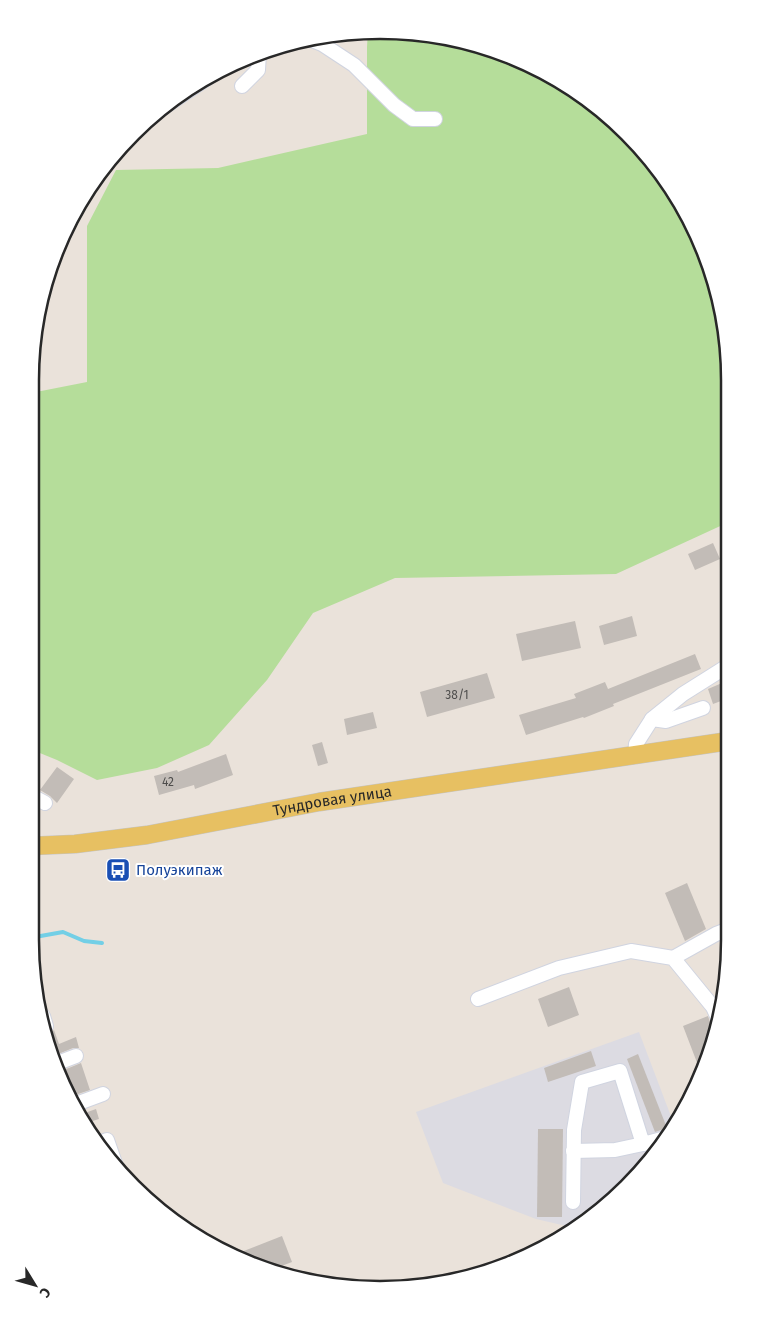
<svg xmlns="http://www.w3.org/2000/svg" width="760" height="1320" viewBox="0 0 760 1320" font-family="'Fira Sans',sans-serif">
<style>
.industrial{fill:#dcdbe2}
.green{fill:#b5dd9a}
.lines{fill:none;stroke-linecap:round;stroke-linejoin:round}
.stream{stroke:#73cfe6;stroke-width:4}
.building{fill:#c2bcb7}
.minor-casing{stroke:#d0d4e0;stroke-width:16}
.major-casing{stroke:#c3c3c3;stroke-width:19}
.minor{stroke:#fff;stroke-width:14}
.major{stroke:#e7c062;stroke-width:18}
.labels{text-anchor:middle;stroke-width:4;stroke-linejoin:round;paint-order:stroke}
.number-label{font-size:12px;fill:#4e4d4c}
.street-label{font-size:15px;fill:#282828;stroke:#fff}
.transit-label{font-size:15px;fill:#164399;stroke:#fff;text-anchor:start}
.rim{fill:none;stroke:#282828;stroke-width:2.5}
</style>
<rect width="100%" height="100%" fill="#eae2da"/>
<path class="industrial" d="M639,1032L675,1127L671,1134L593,1217L575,1228L536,1219L443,1183L416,1112Z"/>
<path class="green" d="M380,30L448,37L514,57L574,89L628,133L683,205L712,268L729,357V522L616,574L395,578L313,613L267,680L209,745L157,768L97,780L57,760L30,749L31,393L87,382V226L116,170L218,168L367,134V47L368,31Z"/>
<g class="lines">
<path class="stream" d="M30,941L35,937L63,932L84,941L102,943"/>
</g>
<g class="building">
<path d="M713,543L720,559L695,570L688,554Z"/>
<path d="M632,616L637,636L604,645L599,626Z"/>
<path d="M575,621L581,648L522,661L516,634Z"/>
<path d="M695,654L701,669L613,704L614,706L584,718L583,717L526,735L519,715L576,698L574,694L605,682L608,689Z"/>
<path d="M487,673L495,698L427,717L420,692Z"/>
<path d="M729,680V698L713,704L708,689Z"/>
<path d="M373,712L377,728L347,735L344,719Z"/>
<path d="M322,742L328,763L318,766L312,745Z"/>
<path d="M226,754L233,775L195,789L194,785L159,795L154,776L177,770L178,772Z"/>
<path d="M57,767L74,779L57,803L50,796L40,790Z"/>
<path d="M687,883L706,929L685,941L665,893Z"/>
<path d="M569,987L579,1015L548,1027L538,999Z"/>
<path d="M708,1016L710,1022L715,1026L716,1029L711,1053L701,1073L683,1026Z"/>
<path d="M54,1030L59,1044L76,1037L79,1048H73L51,1057L48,1052L46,1035L50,1034Z"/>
<path d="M591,1051L596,1066L548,1082L544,1068Z"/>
<path d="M638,1054L667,1128L655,1132L627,1059Z"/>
<path d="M81,1063L90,1090L72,1096L59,1072Z"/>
<path d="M96,1109L99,1119L86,1123L82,1114Z"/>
<path d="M538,1129H563L562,1217H537Z"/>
<path d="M282,1236L292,1262L271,1270L236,1254Z"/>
</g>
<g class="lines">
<defs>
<g id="minor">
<path d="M307,38L322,44L354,65L394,105L413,119H435"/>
<path d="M242,86L258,70L259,53"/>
<path d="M161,109L209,77"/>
<path d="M652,719L666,721L703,708"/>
<path d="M635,755L636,744L652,719L683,694L729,665"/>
<path d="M30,795L45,803"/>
<path d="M673,958L716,934L729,929"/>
<path d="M478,999L559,968L631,951L673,958L713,1007L718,1018"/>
<path d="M43,1016L46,1026H44"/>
<path d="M55,1064L76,1056"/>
<path d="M76,1104L103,1094"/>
<path d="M97,1144L107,1140L116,1166"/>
<path d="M573,1151L615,1150L643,1144"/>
<path d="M573,1202L574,1130L582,1082L620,1071L643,1144L669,1137"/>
</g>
<g id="major">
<path id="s1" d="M30,846L75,844L147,835L319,802L729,741"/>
</g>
</defs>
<use href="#minor" class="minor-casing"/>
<use href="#major" class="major-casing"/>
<use href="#minor" class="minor"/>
<use href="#major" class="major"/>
</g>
<defs>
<symbol id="bus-square" viewBox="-11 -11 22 22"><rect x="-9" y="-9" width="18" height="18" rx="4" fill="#1a4fb4" stroke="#fff"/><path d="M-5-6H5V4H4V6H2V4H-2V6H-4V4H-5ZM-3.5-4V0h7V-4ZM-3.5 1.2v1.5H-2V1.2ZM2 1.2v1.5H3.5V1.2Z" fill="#fff"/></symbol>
</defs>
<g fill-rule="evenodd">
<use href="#bus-square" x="104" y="856" width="28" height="28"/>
</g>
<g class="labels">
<g class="number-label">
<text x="457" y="699">38/1</text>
<text x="168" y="786">42</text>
</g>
<g class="street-label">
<text dy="5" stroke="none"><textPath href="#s1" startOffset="306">Тундровая улица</textPath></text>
</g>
<g class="transit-label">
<text x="136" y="875">Полуэкипаж</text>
</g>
</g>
<path d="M0 0H760V1320H0ZM380 39H380A341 341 0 0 1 721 380V940A341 341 0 0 1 380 1281H380A341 341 0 0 1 39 940V380A341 341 0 0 1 380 39Z" fill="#fff" fill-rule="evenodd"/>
<path class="rim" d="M380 39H380A341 341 0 0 1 721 380V940A341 341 0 0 1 380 1281H380A341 341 0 0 1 39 940V380A341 341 0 0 1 380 39Z"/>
<g transform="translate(35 1285) rotate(127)" stroke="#ffffff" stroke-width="4" paint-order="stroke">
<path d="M0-4L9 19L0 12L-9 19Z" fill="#282828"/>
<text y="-8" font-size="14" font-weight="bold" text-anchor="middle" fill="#282828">С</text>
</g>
</svg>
